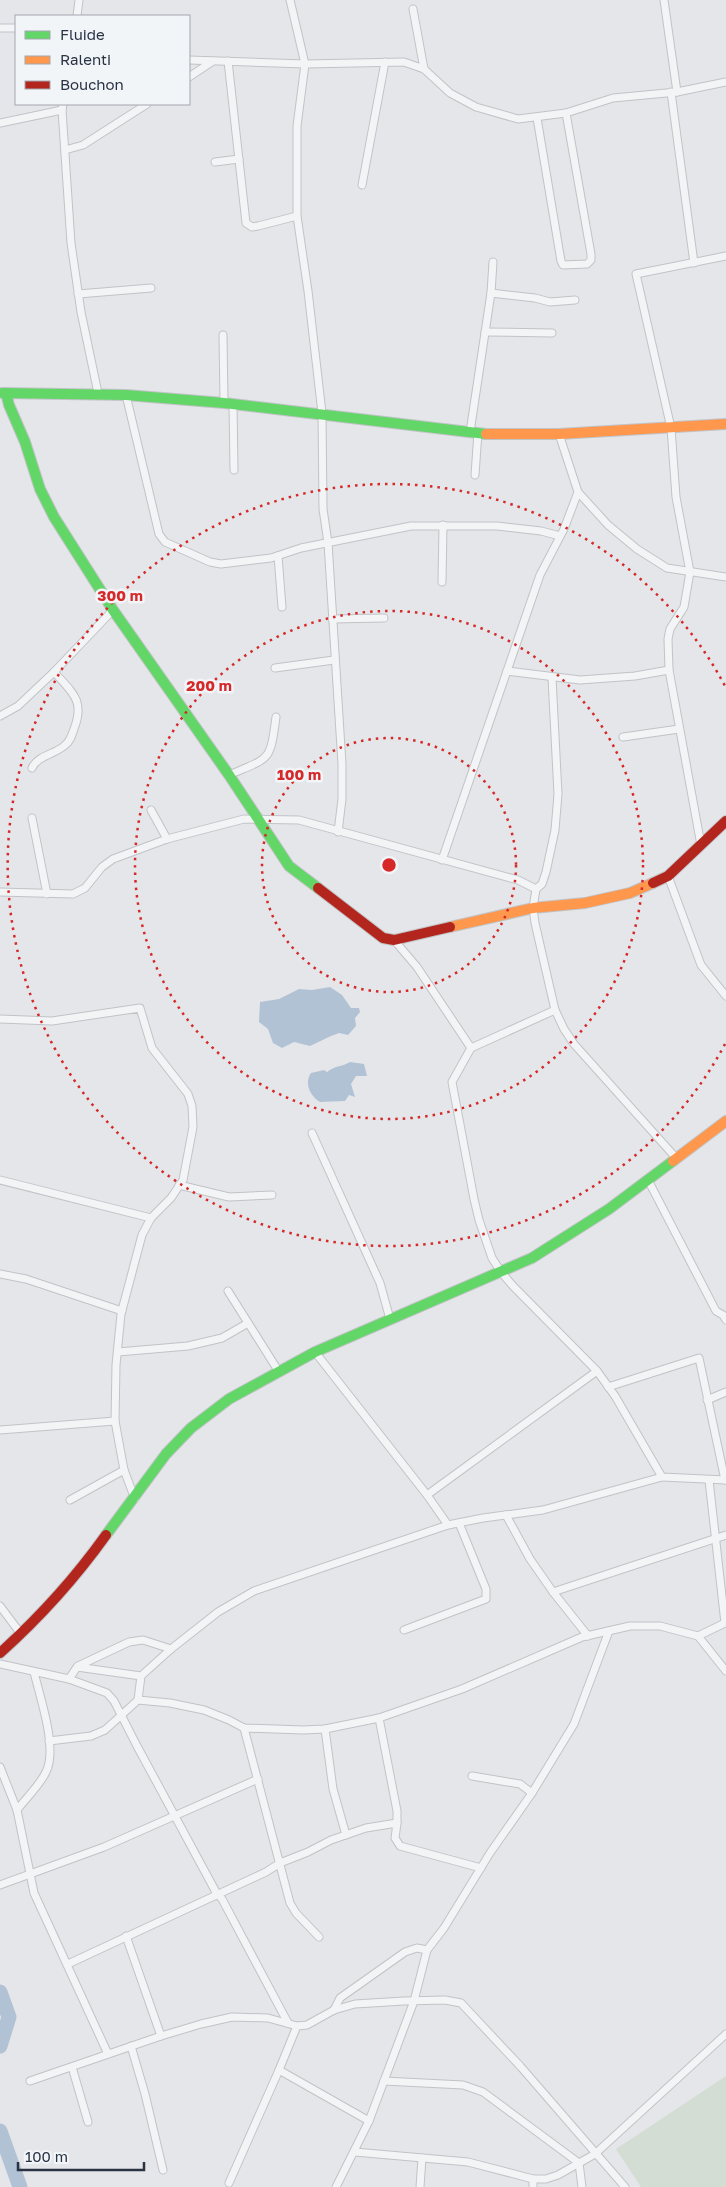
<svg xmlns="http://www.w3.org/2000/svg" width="726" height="2187" viewBox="0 0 726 2187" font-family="'Golos Text',sans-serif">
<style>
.green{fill:#d4ddd4}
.water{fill:#b1c2d5}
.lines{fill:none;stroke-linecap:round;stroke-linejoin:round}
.river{stroke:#b1c2d5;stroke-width:15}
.street-casing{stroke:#c1c3c7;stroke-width:9}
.fast-casing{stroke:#c1c3c7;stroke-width:12}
.slow-casing{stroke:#c1c3c7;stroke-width:12}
.jam-casing{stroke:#c1c3c7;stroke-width:12}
.street{stroke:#f3f4f6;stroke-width:7}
.fast{stroke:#63d668;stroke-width:10}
.slow{stroke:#ff974d;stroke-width:10}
.jam{stroke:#b3261e;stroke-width:10}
.ring{fill:none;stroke:#d62828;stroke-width:2.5;stroke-dasharray:2.5 5}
.centre{fill:#d62828;stroke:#f2f5f8;stroke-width:2.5}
.ring-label{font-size:15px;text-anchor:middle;font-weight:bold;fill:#d62828;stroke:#f2f5f8;stroke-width:5;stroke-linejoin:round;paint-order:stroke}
</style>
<rect width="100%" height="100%" fill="#e4e6e9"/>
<path class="green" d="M726,2076V2187H641L616,2149Z"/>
<g class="water">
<path d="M330,987L342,995L351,1008H359L360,1012L355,1018L356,1026L348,1035L339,1033L331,1036L310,1046L294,1042L282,1048L273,1043L268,1029L259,1022L260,1002L279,999L299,989L312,990Z"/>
<path d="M350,1062L364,1064L367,1076H356L351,1084L355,1097L349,1095L345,1101L320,1102C310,1096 304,1083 311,1073L324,1070L327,1072C336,1065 342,1067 350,1062Z"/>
</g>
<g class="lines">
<g class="river">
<path d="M0,1992L9,2017L0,2046"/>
<path d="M0,2131L20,2187"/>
</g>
<defs>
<g id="street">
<path d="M290,0L305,64L297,126V216L308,291L322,413L323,509L328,543L342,764V799L338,832"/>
<path d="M664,0L677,92"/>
<path d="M413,9L424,69"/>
<path d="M77,16L79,0"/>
<path d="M0,28H16"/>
<path d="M189,60L305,64L404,62L424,69L450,93L476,107L518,119L566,113L613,98L677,92L726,82"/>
<path d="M228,61L246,223L252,227L258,226L297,216"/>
<path d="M189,77L213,61"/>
<path d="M671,92L694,263"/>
<path d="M63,104L62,110L71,243L81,312L98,393"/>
<path d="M537,118L561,261L563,265L587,264L591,260V254L566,113"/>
<path d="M0,123L62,110"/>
<path d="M65,150L83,145L147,104"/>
<path d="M215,162L239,159"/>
<path d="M362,185L385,62"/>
<path d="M491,293L535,298L550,302L575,300"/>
<path d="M78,294L151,288"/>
<path d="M485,332L552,333"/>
<path d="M223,335L224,403"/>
<path d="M126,395L159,534L165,542L210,562L221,564L271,558L301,548L411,526H497L541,531L560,536"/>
<path d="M233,404L234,470"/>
<path d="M470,432L491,293L493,262"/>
<path d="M559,434L578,492L608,525L637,549L667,568L726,577"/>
<path d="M475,475L478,432"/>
<path d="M278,556L282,607"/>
<path d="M442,582L443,525"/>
<path d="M332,619L384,618"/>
<path d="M275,668L334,660"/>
<path d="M507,671L580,680L635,676L669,670"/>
<path d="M0,716L18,706L54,672"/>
<path d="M623,737L679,729"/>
<path d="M32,768C37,756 55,754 64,746C70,742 72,735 74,729C85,701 73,693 54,672L113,610"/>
<path d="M229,775C270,757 270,763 276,717"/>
<path d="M151,810L167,839"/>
<path d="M32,818L47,894"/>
<path d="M701,845L669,670L668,639L670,629L684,607L690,572L676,497L671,428L636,274L726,256"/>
<path d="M442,860L540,575L564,529L578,492"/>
<path d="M668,876L701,965L726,996"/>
<path d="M536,889L542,884L546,872L555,830L558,794L552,678"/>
<path d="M0,892L73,894L85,888L102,867L113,859L167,839L244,819L299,820L518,880L536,889L533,908L535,923L555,1010L564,1029L574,1044L677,1159"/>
<path d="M394,940L417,967L471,1048"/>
<path d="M555,1010L471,1048L452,1082L474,1199L479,1220L492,1258L501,1272L513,1286L597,1371L615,1396L662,1477L726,1480"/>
<path d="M0,1019L52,1021L140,1008L152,1048L188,1094L192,1106L193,1127L183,1180L171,1198L151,1218L142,1235L121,1314L116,1365L115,1421L124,1470L135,1499"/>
<path d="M312,1133L380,1283L390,1319"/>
<path d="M0,1180L151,1218"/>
<path d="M648,1180L716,1311L723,1315L726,1320"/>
<path d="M179,1185L229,1197L272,1195"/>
<path d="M0,1274L26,1279L122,1311"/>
<path d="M228,1291L279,1372"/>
<path d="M118,1352L188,1346L222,1338L248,1323"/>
<path d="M315,1352L427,1495L448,1525"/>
<path d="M608,1387L699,1358L725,1480"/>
<path d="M707,1400L726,1392"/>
<path d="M0,1430L115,1421"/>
<path d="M427,1495L597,1371"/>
<path d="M70,1500L124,1470"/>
<path d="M506,1515L530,1559L553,1592L588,1636"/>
<path d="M553,1592L726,1535"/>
<path d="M0,1606L21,1634"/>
<path d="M404,1630L486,1599V1589L459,1523"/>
<path d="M698,1636L725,1623L709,1480"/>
<path d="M0,1664L69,1679L77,1667L141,1676"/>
<path d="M78,1666L129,1642L143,1640L171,1649"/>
<path d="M69,1679L107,1693L114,1701L137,1746L217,1894L222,1899L288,2023"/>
<path d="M138,1700L170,1703L204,1710L229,1720L244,1728L303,1730L325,1729L379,1718L462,1689L582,1637L630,1626H660L698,1636L726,1671"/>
<path d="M379,1718L397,1811V1823"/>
<path d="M244,1728L290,1903L296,1913L319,1937"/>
<path d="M325,1729L333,1789L346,1835"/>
<path d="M49,1741L91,1736L105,1730L138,1700L141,1676L171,1649L218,1612L254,1591L448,1525L483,1518L543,1510L662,1477"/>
<path d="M0,1767L17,1810L34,1893L108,2054"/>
<path d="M472,1776L520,1784L532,1793"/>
<path d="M17,1810C26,1798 40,1785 46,1772C58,1748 40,1698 34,1672"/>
<path d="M0,1885L104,1847L258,1779"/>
<path d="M126,1936L161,2036"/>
<path d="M68,1964L266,1872L280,1863L308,1852L331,1840L366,1828L397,1823L395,1838L400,1846L481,1868"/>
<path d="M334,2010L340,1998L405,1952L417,1948L427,1950"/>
<path d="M131,2046L145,2094L163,2170"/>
<path d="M72,2067L88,2122"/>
<path d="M279,2070L297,2026"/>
<path d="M30,2081L161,2036L201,2024L232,2017L268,2018L297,2026L307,2025L334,2010L355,2004L404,2001L445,2000L461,2003L521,2067L625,2187"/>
<path d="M384,2081L463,2085L483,2092L579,2163L582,2187"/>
<path d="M355,2152L468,2162L533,2179H546L558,2175L595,2154L726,2034"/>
<path d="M229,2183L279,2070L369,2121"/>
<path d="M336,2187L369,2121L414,2001L427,1950L444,1928L490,1853L532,1793L574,1724L609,1631"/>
<path d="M420,2187L422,2158"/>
<path d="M533,2187V2179"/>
</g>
<g id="fast">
<path d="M2,393L126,395L224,403L486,434"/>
<path d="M6,393L9,405L25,442L40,489L54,517L113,610L229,775L289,866L318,888"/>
<path d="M106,1535L166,1454L191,1428L229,1399L315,1352L532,1258L609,1209L673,1161"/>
</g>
<g id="slow">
<path d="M486,434H559L726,424"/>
<path d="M450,927L533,908L585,903L630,893L653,883"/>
<path d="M673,1161L726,1121"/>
</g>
<g id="jam">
<path d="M653,883L668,876L726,821"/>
<path d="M318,888L383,938L394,940L450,927"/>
<path d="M0,1653C39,1618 76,1577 106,1535"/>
</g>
</defs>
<use href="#street" class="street-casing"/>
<use href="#fast" class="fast-casing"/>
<use href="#slow" class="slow-casing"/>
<use href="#jam" class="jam-casing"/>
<use href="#street" class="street"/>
<use href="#fast" class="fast"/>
<use href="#slow" class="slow"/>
<use href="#jam" class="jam"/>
</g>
<g class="ring">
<circle cx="389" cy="865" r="127"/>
<circle cx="389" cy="865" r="254"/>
<path d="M725 1044A381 381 0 1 1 725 686"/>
</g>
<circle cx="389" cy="865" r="8" class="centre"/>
<g class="ring-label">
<text x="120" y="601">300 m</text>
<text x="209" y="691">200 m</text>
<text x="299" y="780">100 m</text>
</g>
<rect x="15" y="15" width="175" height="90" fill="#f2f5f8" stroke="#a2a7b0"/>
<rect x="25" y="31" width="25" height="8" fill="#63d668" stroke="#a2a7b0"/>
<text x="60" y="40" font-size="15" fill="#293344">Fluide</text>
<rect x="25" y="56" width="25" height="8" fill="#ff974d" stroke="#a2a7b0"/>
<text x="60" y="65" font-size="15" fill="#293344">Ralenti</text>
<rect x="25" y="81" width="25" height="8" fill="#b3261e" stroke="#a2a7b0"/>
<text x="60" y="90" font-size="15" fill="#293344">Bouchon</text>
<path d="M18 2162v8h126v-8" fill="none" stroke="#293344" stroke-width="2.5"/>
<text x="25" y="2162" font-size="15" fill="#293344" stroke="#f2f5f8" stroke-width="4" paint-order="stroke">100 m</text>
</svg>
